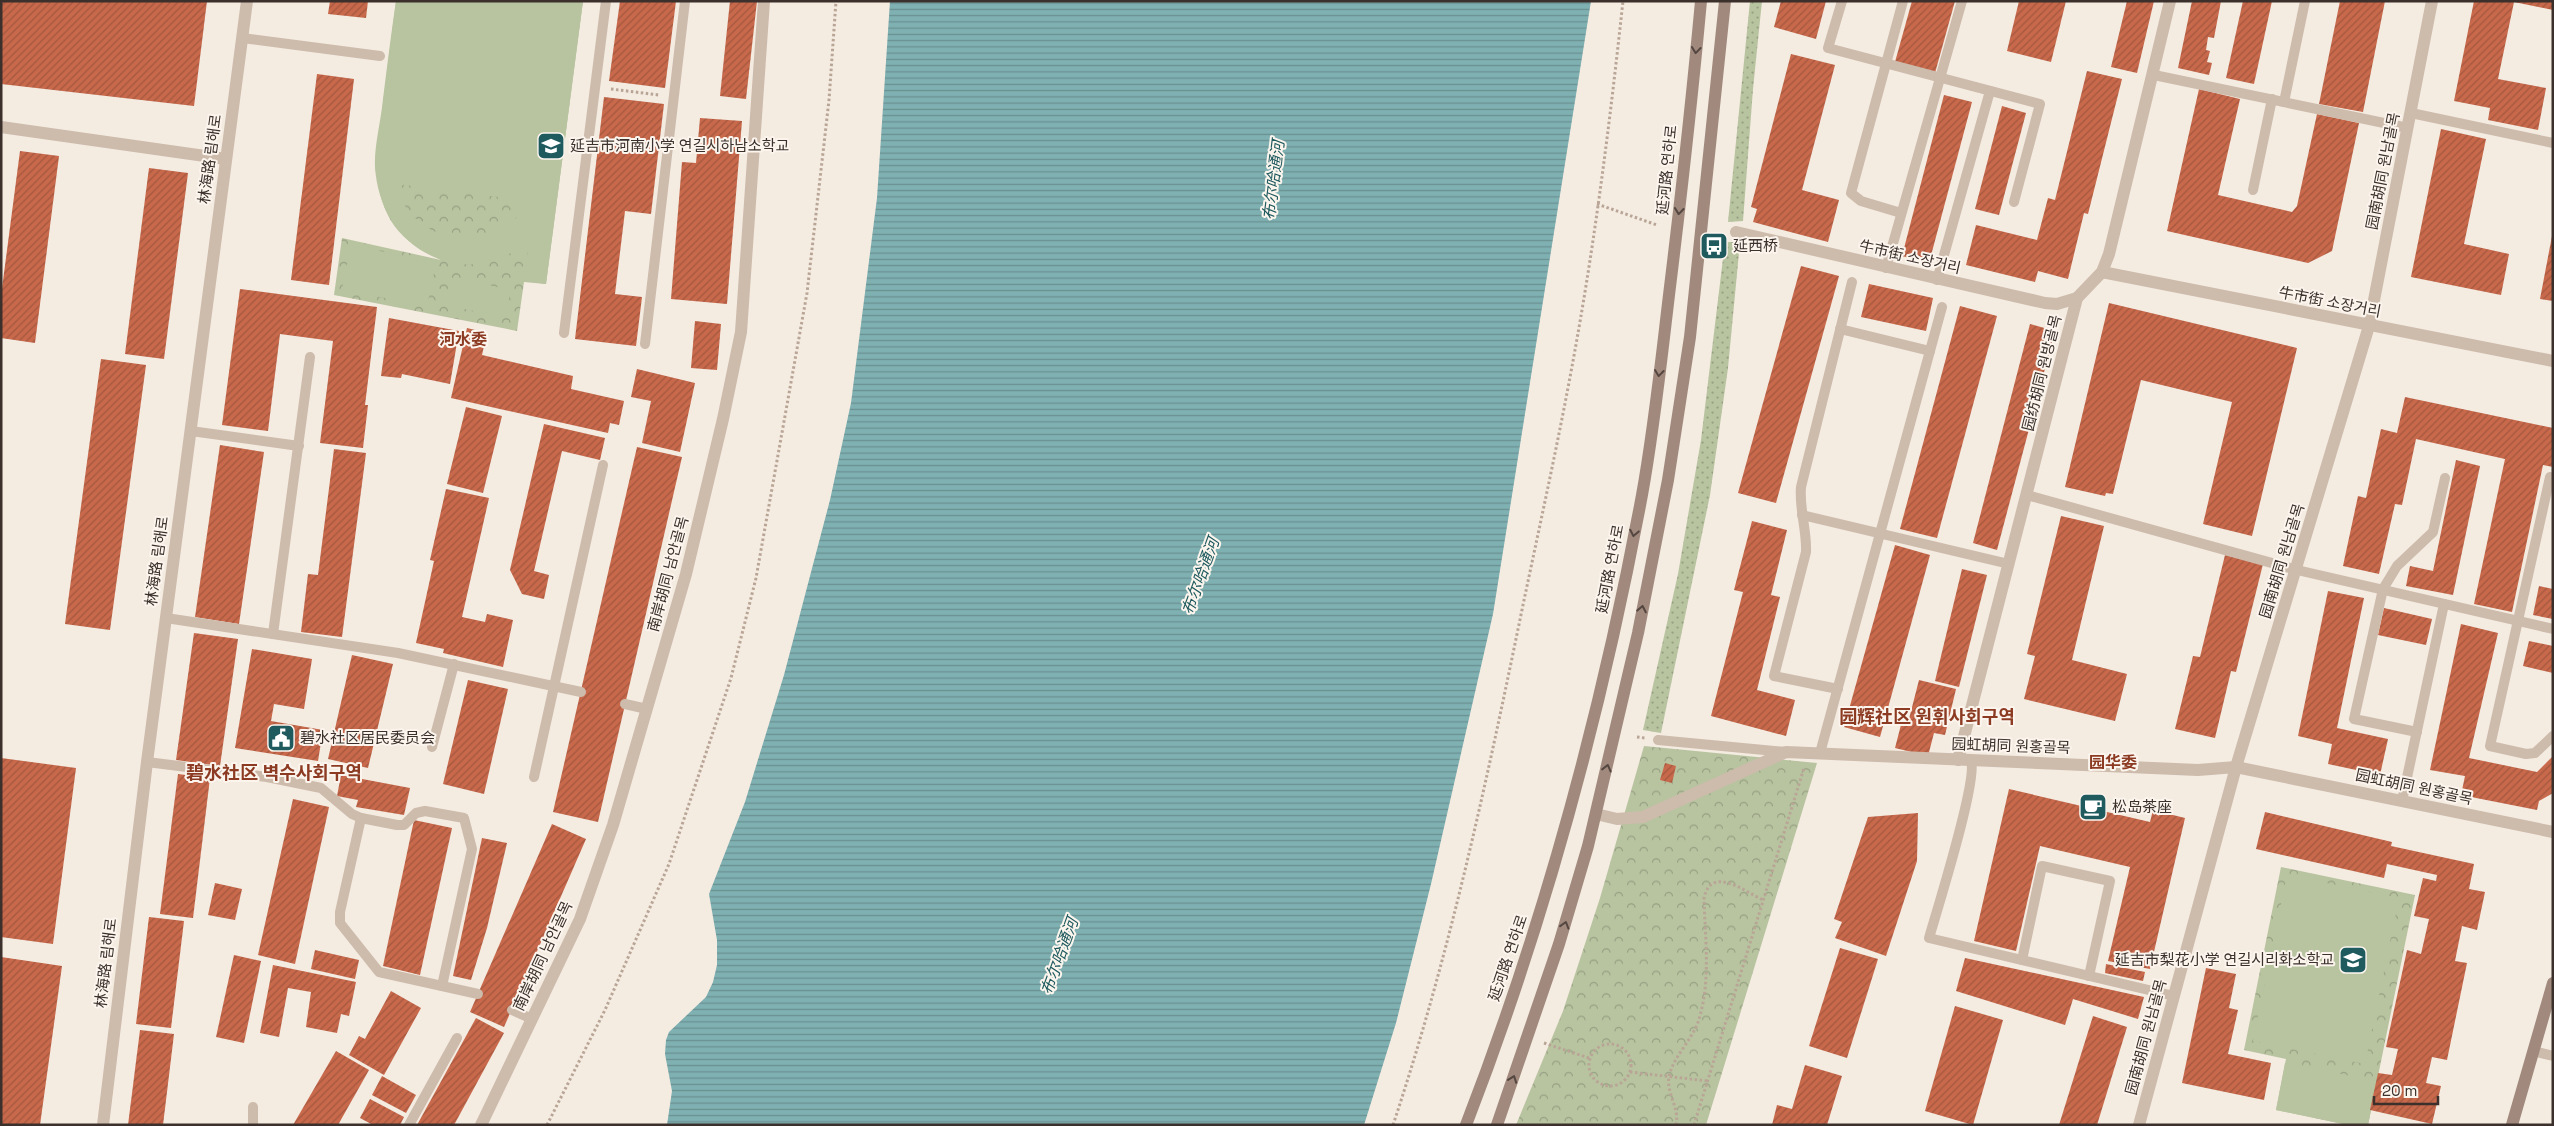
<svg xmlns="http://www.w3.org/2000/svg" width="2554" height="1126" viewBox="0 0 2554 1126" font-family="'Space Grotesk','Noto Sans SC','Noto Sans KR',sans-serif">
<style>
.grass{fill:url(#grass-dots)}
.forest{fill:url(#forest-crowns)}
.pitch{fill:#b8c4a0;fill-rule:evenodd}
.water{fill:url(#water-rules)}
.building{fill:url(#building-hatch)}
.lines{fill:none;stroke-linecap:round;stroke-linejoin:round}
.path{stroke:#b9a596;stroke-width:3;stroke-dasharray:2.5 2.5;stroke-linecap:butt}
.lane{stroke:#cdbbac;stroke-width:10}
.street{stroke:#cdbbac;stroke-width:12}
.secondary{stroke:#a18a7d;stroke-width:12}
.oneway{stroke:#544640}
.labels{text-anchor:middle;stroke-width:4;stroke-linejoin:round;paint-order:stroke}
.poi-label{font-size:15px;fill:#3b302b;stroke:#fbf5ee;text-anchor:start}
.street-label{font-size:15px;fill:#3b302b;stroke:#fbf5ee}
.water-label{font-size:16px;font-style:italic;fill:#1f5a5e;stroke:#fbf5ee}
.neighbourhood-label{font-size:16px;font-weight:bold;fill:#8c3b22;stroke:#fbf5ee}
.quarter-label{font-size:18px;font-weight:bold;fill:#8c3b22;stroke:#fbf5ee}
</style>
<defs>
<pattern id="grass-dots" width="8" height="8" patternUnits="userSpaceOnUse" patternTransform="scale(1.25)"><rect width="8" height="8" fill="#b8c4a0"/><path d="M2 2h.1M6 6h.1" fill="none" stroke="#97a083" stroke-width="1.8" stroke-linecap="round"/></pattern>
<pattern id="forest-crowns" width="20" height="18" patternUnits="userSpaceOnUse" patternTransform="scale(1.25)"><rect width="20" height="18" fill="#b8c4a0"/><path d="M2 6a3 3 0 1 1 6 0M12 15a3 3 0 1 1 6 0" fill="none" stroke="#97a083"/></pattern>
<pattern id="water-rules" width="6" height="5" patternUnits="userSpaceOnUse" patternTransform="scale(1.25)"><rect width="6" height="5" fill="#7fb0b2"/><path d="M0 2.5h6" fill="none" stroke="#699091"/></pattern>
<pattern id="building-hatch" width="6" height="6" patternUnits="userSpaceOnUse" patternTransform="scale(1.25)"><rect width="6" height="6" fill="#c8694b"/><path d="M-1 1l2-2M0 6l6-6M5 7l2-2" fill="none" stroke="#a4573f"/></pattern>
</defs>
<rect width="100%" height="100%" fill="#f4ebe1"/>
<g class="grass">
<path d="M1750,1H1762L1753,89L1743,221L1728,222Z"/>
<path d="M1725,242H1740L1728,368L1710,495L1661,733L1643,730L1678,574L1701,440Z"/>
</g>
<g class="forest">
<path d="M396,1H583L546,284L524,282L517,331L334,295L342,238L441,260C394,238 382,217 375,166Z"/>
<path d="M1644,746L1817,763L1706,1125H1516L1563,1011L1600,898Z"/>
<path d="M2281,867L2415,895L2368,1125H2348L2276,1110L2286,1059L2244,1050Z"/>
</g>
<g class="pitch">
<path d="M396,1H583L546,284L524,281L529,240C507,260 474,270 445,261C402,248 378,211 375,167C374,146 381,121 383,99C387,67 391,34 396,1ZM397,184L530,201C502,247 436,252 405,206C402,199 400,191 397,184Z"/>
<path d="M351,245L436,263L427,307L342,289Z"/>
<path d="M455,278L511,290L505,317L449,306Z"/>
<path d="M2287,875L2399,898L2365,1064L2253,1041Z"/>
<path d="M2285,1063L2377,1081L2368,1125H2348L2276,1110Z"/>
</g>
<path class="water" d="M890,1H1591L1493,614L1431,884L1396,1023L1364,1125H667L672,1091L665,1054L666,1040L669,1032L706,997L713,982L717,965V940L709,894L745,802L784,675L830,500L851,403L877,198Z"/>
<g class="building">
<path d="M1,1H207L194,106L1,84Z"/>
<path d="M330,1H368L366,18L328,14Z"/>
<path d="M620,1H676L665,88L609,81Z"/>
<path d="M730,1H757L746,99L720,96Z"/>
<path d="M1781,1H1826L1816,39L1774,27Z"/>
<path d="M1912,1H1955L1935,73L1895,62Z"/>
<path d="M2019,1H2066L2051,62L2007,51Z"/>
<path d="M2127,1H2154L2137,73L2111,67Z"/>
<path d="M2192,1H2221L2214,38L2208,37L2206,50L2210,51L2207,62L2212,63L2209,75L2178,68Z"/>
<path d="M2243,1H2272L2254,84L2226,78Z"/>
<path d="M2340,1H2385L2363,112L2319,104Z"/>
<path d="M2474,1H2553V10L2514,2L2498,79L2546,88L2538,130L2488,120L2490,108L2454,101Z"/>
<path d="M1791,54L1835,65L1802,190L1839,200L1828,242L1753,222L1757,209L1751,207Z"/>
<path d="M2087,71L2122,79L2088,214L2084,213L2068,279L2038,271L2035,282L1966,265L1976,225L2037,240L2048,198L2055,200Z"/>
<path d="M317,74L354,79L329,285L291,280Z"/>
<path d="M2199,89L2240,99L2218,195L2292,212L2297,206L2317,114L2359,123L2332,251L2308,263L2167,231Z"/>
<path d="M1944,95L1972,102L1929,263L1902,256Z"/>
<path d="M604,97L664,104L651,214L625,211L615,294L642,297L636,346L575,339Z"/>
<path d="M2002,106L2026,113L1999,215L1975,209Z"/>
<path d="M700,118L742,121L727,304L671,299L682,162L696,163Z"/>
<path d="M2441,129L2486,139L2464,244L2509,254L2501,295L2411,277Z"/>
<path d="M20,151L59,156L35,343L1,338V296Z"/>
<path d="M149,168L188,173L164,359L125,354Z"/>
<path d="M2552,236H2553V301L2540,299Z"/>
<path d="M1801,266L1839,276L1776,503L1738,493Z"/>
<path d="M1869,284L1933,298L1926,331L1861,317Z"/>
<path d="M240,289L377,307L365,405H368L363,448L320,443L333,341L280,334L268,431L222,425Z"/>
<path d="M2109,303L2297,348L2252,536L2203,524L2232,402L2141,380L2113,494L2106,493L2105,496L2065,487Z"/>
<path d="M1960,306L1997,316L1937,538L1900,529Z"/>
<path d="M389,318L459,331L450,384L402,374L401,378L381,376Z"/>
<path d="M695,321L721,324L717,370L691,368Z"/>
<path d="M2030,324L2055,331L1997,550L1973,543Z"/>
<path d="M467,328L487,333L482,355L573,376L571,389L624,401L619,425L610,423L608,433L451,398Z"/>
<path d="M101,359L146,365L110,630L65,624Z"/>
<path d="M637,369L695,383L680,452L642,443L651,401L631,397Z"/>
<path d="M2405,397L2553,428V467L2543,465L2512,612L2474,604L2505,459L2416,439L2402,505L2395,504L2379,574L2343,566L2358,496L2366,498L2381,429L2397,433Z"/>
<path d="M466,407L502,416L483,493L447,484Z"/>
<path d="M544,424L605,438L600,460L562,451L534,571L549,575L544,599L522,594L510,570Z"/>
<path d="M220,445L264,452L239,624L195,617Z"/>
<path d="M637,447L682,457L598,822L553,812Z"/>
<path d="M334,449L366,453L342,637L301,632L308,574L318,575Z"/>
<path d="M2456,460L2480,466L2453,595L2406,586L2410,566L2433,571Z"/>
<path d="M446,489L489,498L462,617L485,622L487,614L513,620L503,667L443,653L444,649L416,643L434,561L430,560Z"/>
<path d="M2061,516L2104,526L2072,660L2127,674L2115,721L2024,699L2035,656L2027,654Z"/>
<path d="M1752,521L1787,530L1771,595L1780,597L1757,690L1795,700L1786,736L1711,716L1743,592L1734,590Z"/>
<path d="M1895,545L1930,555L1880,737L1844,727Z"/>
<path d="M2225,555L2263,564L2236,672L2231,671L2215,738L2175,729L2193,656L2200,657Z"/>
<path d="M1962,569L1987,575L1959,687L1935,681Z"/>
<path d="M2539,586L2553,589V619L2533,615Z"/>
<path d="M2328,591L2364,598L2337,728L2388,739L2380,775L2328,764L2332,744L2298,736Z"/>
<path d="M2384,608L2432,619L2426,645L2378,635Z"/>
<path d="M2461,624L2498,633L2469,758L2537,772L2553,756V793L2539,801L2537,810L2461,795L2465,776L2430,770Z"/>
<path d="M194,633L238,639L220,766L176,760Z"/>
<path d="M2529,641L2553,646V673L2523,666Z"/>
<path d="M252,649L312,659L304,709L274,704L271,721L323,730L318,761L235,748Z"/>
<path d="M352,655L393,664L368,768L328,759Z"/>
<path d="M468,680L508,689L484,794L443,784Z"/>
<path d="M1919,680L1956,689L1945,735L1934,733L1928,756L1895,748L1903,717L1909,719Z"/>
<path d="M1,758L76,768L53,944L1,937Z"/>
<path d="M1665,763L1676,766L1672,783L1660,780Z"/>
<path d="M178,774L210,778L193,918L160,914Z"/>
<path d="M341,775L410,788L404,815L356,807L358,800L337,796Z"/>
<path d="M2009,789L2150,822L2153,810L2185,818L2150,969L2108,961L2130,867L2040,846L2016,951L1974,941Z"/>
<path d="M293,799L329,807L295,964L258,955Z"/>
<path d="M2265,812L2392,842L2391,846L2474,864L2469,889L2485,892L2477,930L2462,926L2455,961L2467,963L2447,1060L2432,1057L2426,1083L2441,1086L2432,1124L2370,1110L2378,1073L2392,1075L2398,1049L2386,1047L2407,950L2421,954L2429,919L2414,916L2423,878L2436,881L2437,875L2387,864L2384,878L2256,849Z"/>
<path d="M1918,813L1917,861L1886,956L1835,938L1842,922L1834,919L1868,817Z"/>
<path d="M414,820L452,828L420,975L383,966Z"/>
<path d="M552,824L586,839L504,1027L470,1012Z"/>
<path d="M482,838L507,843L487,928L471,980L453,976Z"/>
<path d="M215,883L242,889L235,920L208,915Z"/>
<path d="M149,917L184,921L171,1028L136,1024Z"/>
<path d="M1840,948L1878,959L1847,1058L1809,1046Z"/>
<path d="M315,950L359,960L355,979L311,969Z"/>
<path d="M234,955L261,961L244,1043L216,1037Z"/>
<path d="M1,957L62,966L40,1125H1Z"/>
<path d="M1965,958L2144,997L2138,1019L2073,999L2065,1025L1956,991Z"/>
<path d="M2106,964L2145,972L2143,981L2105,973Z"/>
<path d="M273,965L356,982L349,1016L341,1014L337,1033L306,1027L311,992L288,988L279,1037L260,1033Z"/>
<path d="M2206,968L2236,974L2229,1008L2238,1010L2228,1054L2271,1063L2264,1100L2182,1083Z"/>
<path d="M391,991L421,1008L384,1075L349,1055L359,1036L365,1039Z"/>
<path d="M1955,1006L2003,1020L1973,1125L1925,1111Z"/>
<path d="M2093,1016L2127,1027L2097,1125H2059Z"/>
<path d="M476,1018L504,1033L454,1125H417Z"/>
<path d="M140,1030L174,1034L163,1125H128Z"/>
<path d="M336,1051L369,1070L338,1125H293Z"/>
<path d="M1805,1065L1842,1076L1827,1125H1772L1777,1105L1792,1109Z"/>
<path d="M382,1076L416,1095L406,1113L372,1095Z"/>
<path d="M370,1099L404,1117L400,1125H373L360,1118Z"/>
</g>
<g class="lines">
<g class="path">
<path d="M611,89L659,95"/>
<path d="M1597,204L1657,225"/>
<path d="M1637,737L1645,738"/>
<path d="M1544,1043L1589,1058"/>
<circle cx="1610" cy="1065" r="21"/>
<path d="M1630,1072L1708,1081"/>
<path d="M547,1125L605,1010L669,864L731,678L756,578L807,293L829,100L836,1"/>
<path d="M1393,1125C1450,954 1487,780 1523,605C1540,524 1558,443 1573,361C1595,242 1610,121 1623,1"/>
<path d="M1676,1125C1680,1108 1666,1093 1669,1077C1672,1058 1694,1038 1699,1019C1711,981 1705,937 1704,898C1711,865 1744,891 1763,900"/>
<path d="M1694,1125L1804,768"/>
</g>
<g class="lane">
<path d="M1842,1L1828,48L2040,104L2014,202"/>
<path d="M242,38L380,56"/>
<path d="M2154,75L2408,128"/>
<path d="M2284,102L2305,1"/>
<path d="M2411,113L2553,143"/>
<path d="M2253,190L2272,99"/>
<path d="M1901,213L1861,201L1851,193L1903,1"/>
<path d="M1886,268L1962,1"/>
<path d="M1937,280L1990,91"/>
<path d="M1840,329L1930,351"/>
<path d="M564,333L606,1"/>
<path d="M645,344L685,1"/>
<path d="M191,431L299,446"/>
<path d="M2553,478L2550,477L2490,746L2526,754L2535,753L2553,736"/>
<path d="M2027,495L2297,570L2553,629"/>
<path d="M1802,515L2009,564"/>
<path d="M166,618L398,653L581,692"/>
<path d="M273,634L310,357"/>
<path d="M1838,689L1774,676L1806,552C1807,530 1799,509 1801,487L1852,282"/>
<path d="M625,704L647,709"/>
<path d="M2417,732L2354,719L2383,589L2397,566L2433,532L2445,478"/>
<path d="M1658,740L1786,752"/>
<path d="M432,747L454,664"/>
<path d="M1820,753L1942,307"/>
<path d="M1971,761C1978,780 1937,910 1929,938L2174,996"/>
<path d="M147,762L267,777L321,788L352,814L361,818L397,825H404L416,813L425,811L464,818L472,849L442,986"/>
<path d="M534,777L603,465"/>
<path d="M2402,801L2444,604"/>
<path d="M361,818L340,912V923L379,972L478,994"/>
<path d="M2022,960L2042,866L2110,881L2089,976"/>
<path d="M512,1010L532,1019"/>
<path d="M2533,1051L2553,1056"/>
<path d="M253,1107V1125"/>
<path d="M409,1125L457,1038"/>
</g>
<g class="street">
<path d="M1,127L226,159"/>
<path d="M1736,232L2045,303L2057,304L2077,298"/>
<path d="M2102,272L2553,361"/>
<path d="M1958,760L2077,298L2102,272L2109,254L2170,1"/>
<path d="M1596,814L1617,819L1643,817L1786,752L2198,770L2236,767L2553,832"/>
<path d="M103,1125L147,762L247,1"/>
<path d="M481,1125L580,919L613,825L686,574L723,419L741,332L764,1"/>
<path d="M2139,1125L2236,767L2369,326L2432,1"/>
</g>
<g class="secondary">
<path d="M1466,1125C1545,921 1602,710 1642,495C1654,429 1661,362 1669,295C1681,197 1692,99 1701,1"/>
<path d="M1497,1125L1559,944L1588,846L1638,633L1668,480L1690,337L1725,1"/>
<path d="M2512,1125L2553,983"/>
</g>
</g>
<defs><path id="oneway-chevron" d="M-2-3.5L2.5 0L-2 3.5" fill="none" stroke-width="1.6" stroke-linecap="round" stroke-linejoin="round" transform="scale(1.25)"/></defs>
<g class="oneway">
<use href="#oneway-chevron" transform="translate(1696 50) rotate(96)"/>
<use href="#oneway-chevron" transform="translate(1679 211) rotate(96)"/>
<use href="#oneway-chevron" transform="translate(1659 373) rotate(97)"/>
<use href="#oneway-chevron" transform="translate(1634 533) rotate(101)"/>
<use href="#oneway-chevron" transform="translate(1642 609) rotate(-79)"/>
<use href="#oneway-chevron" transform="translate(1607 768) rotate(-76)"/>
<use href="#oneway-chevron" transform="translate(1565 925) rotate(-73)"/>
<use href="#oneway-chevron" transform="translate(1513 1079) rotate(-70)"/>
</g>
<defs>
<symbol id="school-square" viewBox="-11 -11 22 22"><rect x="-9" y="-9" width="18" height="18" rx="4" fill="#1f5a5e" stroke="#fbf5ee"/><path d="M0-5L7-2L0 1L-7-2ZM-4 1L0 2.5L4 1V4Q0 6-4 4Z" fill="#fff"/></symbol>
<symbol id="bus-square" viewBox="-11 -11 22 22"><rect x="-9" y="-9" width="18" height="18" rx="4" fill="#1f5a5e" stroke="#fbf5ee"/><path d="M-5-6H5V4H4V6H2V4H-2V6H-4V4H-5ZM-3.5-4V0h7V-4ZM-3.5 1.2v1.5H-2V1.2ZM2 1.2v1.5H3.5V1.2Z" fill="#fff"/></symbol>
<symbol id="civic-square" viewBox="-11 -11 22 22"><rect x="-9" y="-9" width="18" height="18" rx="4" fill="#1f5a5e" stroke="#fbf5ee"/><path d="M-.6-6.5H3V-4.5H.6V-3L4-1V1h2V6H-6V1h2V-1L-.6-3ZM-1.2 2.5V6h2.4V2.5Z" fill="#fff"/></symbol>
<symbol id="cafe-square" viewBox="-11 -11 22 22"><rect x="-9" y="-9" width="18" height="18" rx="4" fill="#1f5a5e" stroke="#fbf5ee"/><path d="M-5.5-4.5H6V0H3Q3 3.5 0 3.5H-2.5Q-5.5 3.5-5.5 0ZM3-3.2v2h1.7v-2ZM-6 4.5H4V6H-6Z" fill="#fff"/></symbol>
</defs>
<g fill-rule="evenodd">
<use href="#school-square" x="535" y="130" width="32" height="32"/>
<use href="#bus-square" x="1698" y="230" width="32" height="32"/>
<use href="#civic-square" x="265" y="722" width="32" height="32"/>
<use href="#cafe-square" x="2077" y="791" width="32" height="32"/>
<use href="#school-square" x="2337" y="944" width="32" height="32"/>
</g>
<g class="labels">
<g class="poi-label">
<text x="570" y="151">延吉市河南小学 연길시하남소학교</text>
<text x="1733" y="251">延西桥</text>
<text x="300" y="743">碧水社区居民委员会</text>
<text x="2112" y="812">松岛茶座</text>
<text x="2334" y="965" text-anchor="end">延吉市梨花小学 연길시리화소학교</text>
</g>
<g class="street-label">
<text transform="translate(210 159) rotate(-82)" y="5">林海路 림해로</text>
<text transform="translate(1667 170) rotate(-84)" y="5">延河路 연하로</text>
<text transform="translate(2383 171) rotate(-79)" y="5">园南胡同 원남골목</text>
<text transform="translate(1910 257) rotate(13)" y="5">牛市街 소장거리</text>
<text transform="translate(2330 302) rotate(11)" y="5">牛市街 소장거리</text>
<text transform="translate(2042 373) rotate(-76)" y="5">园纺胡同 원방골목</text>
<text transform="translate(157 561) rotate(-82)" y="5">林海路 림해로</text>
<text transform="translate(2282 561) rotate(-73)" y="5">园南胡同 원남골목</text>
<text transform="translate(1610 569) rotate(-79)" y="5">延河路 연하로</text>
<text transform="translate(668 574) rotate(-75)" y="5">南岸胡同 남안골목</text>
<text transform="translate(2011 746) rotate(2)" y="5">园虹胡同 원홍골목</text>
<text transform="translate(2414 787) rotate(12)" y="5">园虹胡同 원홍골목</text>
<text transform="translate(543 956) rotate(-65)" y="5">南岸胡同 남안골목</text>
<text transform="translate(1508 958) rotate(-71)" y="5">延河路 연하로</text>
<text transform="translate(106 963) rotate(-83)" y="5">林海路 림해로</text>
<text transform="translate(2146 1037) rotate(-75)" y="5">园南胡同 원남골목</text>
</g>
<g class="water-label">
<text transform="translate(1273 180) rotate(-83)" y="6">布尔哈通河</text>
<text transform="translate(1200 576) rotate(-70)" y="6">布尔哈通河</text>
<text transform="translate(1059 956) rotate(-70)" y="6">布尔哈通河</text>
</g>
<g class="neighbourhood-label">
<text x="463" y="345">河水委</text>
<text x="2113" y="768">园华委</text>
</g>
<g class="quarter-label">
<text x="1927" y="723">园辉社区 원휘사회구역</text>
<text x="274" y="779">碧水社区 벽수사회구역</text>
</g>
</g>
<rect width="2554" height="1126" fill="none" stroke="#3b302b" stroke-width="5"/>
<path d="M2374 1096v8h64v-8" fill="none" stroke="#3b302b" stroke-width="2.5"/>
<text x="2382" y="1096" font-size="15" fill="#3b302b" stroke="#fbf5ee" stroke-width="4" paint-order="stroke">20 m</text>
</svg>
